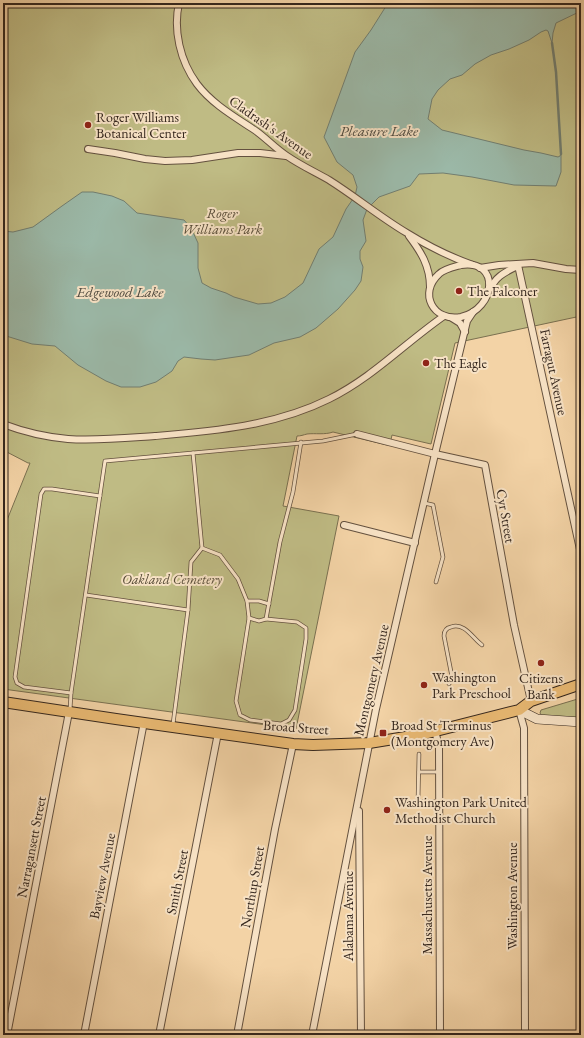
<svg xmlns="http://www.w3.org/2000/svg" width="584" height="1038" viewBox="0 0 584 1038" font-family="'EB Garamond',serif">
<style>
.green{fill:#bfbb84;stroke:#7a7050}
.water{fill:#9bb8a7;stroke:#727e70}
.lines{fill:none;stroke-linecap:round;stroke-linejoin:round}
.stream{stroke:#727e70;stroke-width:2.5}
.service-casing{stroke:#64513f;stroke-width:4.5}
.minor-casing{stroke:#64513f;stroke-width:8}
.secondary-casing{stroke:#34261d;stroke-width:10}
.primary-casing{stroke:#34261d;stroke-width:12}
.service{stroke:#f7e2c5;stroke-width:3}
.minor{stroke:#f7e2c5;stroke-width:6}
.secondary{stroke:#f7e2c5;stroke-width:9}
.primary{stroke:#eaba73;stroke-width:10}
.poi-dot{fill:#8f2418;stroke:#f7e2c5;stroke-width:1.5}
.labels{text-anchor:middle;stroke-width:4;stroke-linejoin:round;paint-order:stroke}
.poi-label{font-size:14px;fill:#34261d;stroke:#f7e2c5;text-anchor:start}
.street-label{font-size:14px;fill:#34261d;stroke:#f7e2c5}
.park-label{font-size:14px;font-style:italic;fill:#574b37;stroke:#f7e2c5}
.water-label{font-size:15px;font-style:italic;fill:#4e4a40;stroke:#f7e2c5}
</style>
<rect width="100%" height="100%" fill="#f3d3a6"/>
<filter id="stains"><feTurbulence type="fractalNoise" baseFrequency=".005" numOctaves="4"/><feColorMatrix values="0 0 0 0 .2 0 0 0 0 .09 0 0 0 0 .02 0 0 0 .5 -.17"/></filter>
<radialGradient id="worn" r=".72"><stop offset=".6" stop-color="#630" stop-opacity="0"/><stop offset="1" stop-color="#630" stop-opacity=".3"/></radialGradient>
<g class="green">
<path d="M3,3H581V316L455,343L431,444L392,435L390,444L387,445L333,432C325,435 315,433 307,434C303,435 301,436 297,436L283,506L339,516L296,729L3,689V530L30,463H28L3,450Z"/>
<path d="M581,698V718L542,716L540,713L541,710Z"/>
</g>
<path class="water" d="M388,3H581V11L556,23L553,33L552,43L548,31L546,30L541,32L529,40L509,49L491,55L475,64L462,75L450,79L438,90L432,99L428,119L442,130L524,150L541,153L558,157L560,156L561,154V172L556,186L514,185L472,177L443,173L419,174L410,186L379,197L367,209L363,220L366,241L360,251V259L363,267L361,281L355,290L338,309L316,328L300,337L274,343L249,355L215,360L201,359L184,357L178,361L172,371L156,382L140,387H121L106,381L78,365L55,346L32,344L3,335V231L13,232L33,227L62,206L82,192H93L112,196L124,201L137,213L184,220L191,228L198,243V268L202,283L211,288L226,293L234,297L258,304L271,303L285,297L303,283L319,249L333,237L346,209L355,196L357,187L353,175L337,162L324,137L355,52L371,30Z"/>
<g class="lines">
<path class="stream" d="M552,43L556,72L561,154"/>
<defs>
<g id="service">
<path d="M193,453L323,441L357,434"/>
<path d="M424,503L433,505L443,557L436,582"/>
<path d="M86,595L188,610"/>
<path d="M247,601H259L269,604"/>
<path d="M249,618L259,621L266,619"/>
<path d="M449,684L452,677L444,636C444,632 446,628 451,627C465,622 473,639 482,645"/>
<path d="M71,693L24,687L17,683L15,677L41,494L44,489H52L100,496"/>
<path d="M70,710L71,693L105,461L193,453L202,548"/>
<path d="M173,724L188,610L191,562L202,548L220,555L238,579L247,601L249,618L236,701L240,715L250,720L281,724L289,720L295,710L306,639V628L297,622L266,619L280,542L293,492L301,442"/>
<path d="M419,754L418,801L439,802"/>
<path d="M419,772H439"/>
</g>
<g id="minor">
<path d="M179,3C173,30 180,61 197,84C212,104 235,117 256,131C267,139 276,149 287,156C300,165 315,172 329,180C356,197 380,217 407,233C428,246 450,257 473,265"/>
<path d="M88,149L115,153L145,159L165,161L192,160L238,153H260L286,156"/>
<path d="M409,236C421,252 430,266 430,287"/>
<path d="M461,265C501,259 496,309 461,317C433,322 418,293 439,274C444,269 454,267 461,265Z"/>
<path d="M518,265L581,554"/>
<path d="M480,268L499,265L533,263L566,269L581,270"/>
<path d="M491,288C496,276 506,272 517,266"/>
<path d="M452,318L460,323L465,332"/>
<path d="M3,424C24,432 46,437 68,439C97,441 126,438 155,436C214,431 275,426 329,399C372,378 405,343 444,316"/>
<path d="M357,434L435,454L485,465L514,625L531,701"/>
<path d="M344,525L415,543"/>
<path d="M519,710L524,728L525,1035"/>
<path d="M435,731L439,746L440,1035"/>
<path d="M359,811L361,1035"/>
<path d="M7,1035L69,712"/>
<path d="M84,1035L144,722"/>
<path d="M159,1035L218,733"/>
<path d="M237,1035L275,829L293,744"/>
<path d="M312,1035L376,709L435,454L467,321L473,312"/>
</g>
<path id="secondary" d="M519,710L537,719L581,722"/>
<path id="primary" d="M3,702L116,719L293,744L313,745L369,743L424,734L519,710L531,701L581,684"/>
</defs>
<use href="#service" class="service-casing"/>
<use href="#minor" class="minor-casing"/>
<use href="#secondary" class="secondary-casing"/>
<use href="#primary" class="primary-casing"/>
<use href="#service" class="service"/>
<use href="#minor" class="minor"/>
<use href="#secondary" class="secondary"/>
<use href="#primary" class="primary"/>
</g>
<g class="poi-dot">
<circle cx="88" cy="125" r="4"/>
<circle cx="459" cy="291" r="4"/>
<circle cx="426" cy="363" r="4"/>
<circle cx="541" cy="663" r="4"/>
<circle cx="424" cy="685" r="4"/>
<rect x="379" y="729" width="8" height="8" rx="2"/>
<circle cx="387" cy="810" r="4"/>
</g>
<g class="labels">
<g class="poi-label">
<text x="96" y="122">Roger Williams<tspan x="96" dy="16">Botanical Center</tspan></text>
<text x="467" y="296">The Falconer</text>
<text x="434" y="368">The Eagle</text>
<text x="432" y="682">Washington<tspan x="432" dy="16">Park Preschool</tspan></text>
<text x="541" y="683" text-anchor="middle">Citizens<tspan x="541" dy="16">Bank</tspan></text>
<text x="391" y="730">Broad St Terminus<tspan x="391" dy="16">(Montgomery Ave)</tspan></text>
<text x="395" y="807">Washington Park United<tspan x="395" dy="16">Methodist Church</tspan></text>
</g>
<g class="street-label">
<text transform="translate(271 127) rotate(35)" y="5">Cladrash's Avenue</text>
<text transform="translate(554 372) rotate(78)" y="5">Farragut Avenue</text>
<text transform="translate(506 516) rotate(80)" y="5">Cyr Street</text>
<text transform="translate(371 680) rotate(-77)" y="5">Montgomery Avenue</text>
<text transform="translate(296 727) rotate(4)" y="5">Broad Street</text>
<text transform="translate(31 847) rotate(-79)" y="5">Narragansett Street</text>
<text transform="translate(102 876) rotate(-79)" y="5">Bayview Avenue</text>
<text transform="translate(177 882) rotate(-79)" y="5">Smith Street</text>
<text transform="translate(252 887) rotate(-80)" y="5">Northup Street</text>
<text transform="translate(427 895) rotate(-90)" y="5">Massachusetts Avenue</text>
<text transform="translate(512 896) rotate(-90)" y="5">Washington Avenue</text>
<text transform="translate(348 916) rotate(-90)" y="5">Alabama Avenue</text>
</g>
<g class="park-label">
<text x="222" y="218">Roger<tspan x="222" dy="16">Williams Park</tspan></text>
<text x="172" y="584">Oakland Cemetery</text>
</g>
<g class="water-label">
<text x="379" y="136">Pleasure Lake</text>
<text x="120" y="297">Edgewood Lake</text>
</g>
</g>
<rect width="584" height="1038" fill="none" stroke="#f3d3a6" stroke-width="16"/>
<rect x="4" y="4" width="576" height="1030" fill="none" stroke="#34261d" stroke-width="2"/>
<rect x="8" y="8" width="568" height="1022" fill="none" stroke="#34261d"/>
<rect width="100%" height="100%" filter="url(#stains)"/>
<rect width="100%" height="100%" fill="url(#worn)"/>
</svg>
